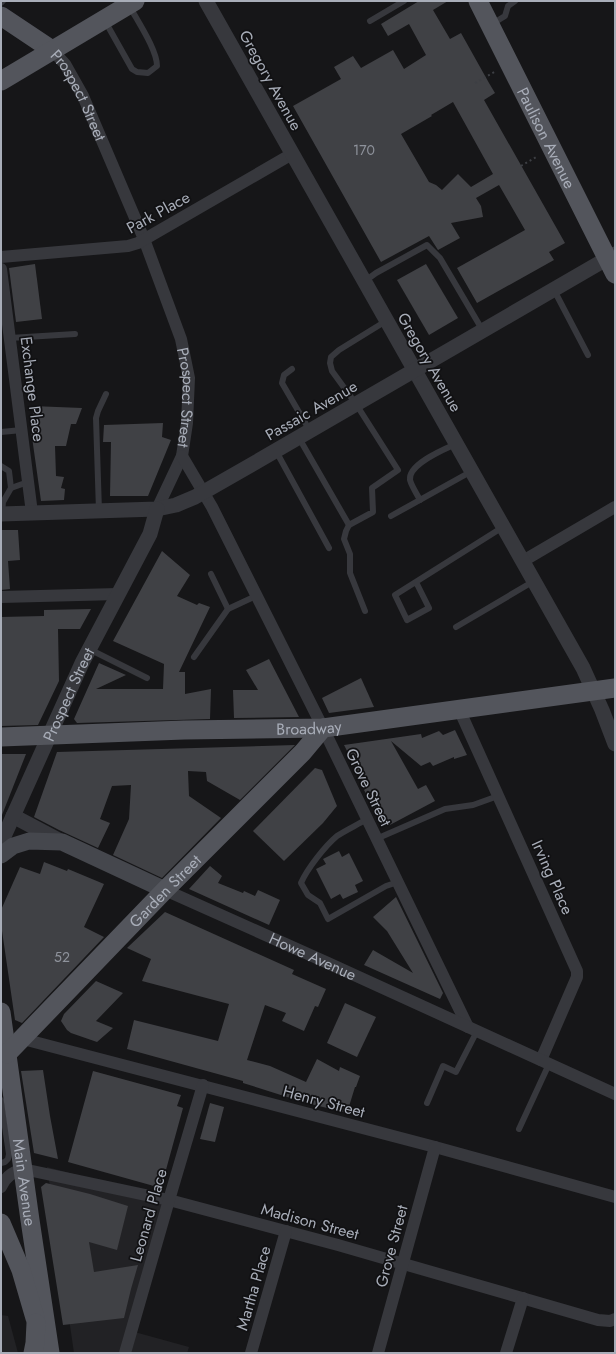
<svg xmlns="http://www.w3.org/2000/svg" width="616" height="1354" viewBox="0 0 616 1354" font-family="Jost,sans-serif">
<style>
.built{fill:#222225}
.building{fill:#404145;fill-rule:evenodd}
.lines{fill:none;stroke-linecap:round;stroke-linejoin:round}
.path{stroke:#3d3f44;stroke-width:2;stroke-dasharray:2 3;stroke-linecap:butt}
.service{stroke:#37383d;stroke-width:6}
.minor{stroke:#37383d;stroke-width:12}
.tertiary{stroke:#37383d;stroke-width:15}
.secondary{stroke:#45474d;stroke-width:17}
.primary{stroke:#53555c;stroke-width:19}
.labels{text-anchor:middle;stroke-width:3.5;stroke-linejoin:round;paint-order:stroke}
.number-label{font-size:14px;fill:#8e929b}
.street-label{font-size:16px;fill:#a8adb8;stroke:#111113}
</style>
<rect width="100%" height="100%" fill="#161618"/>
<g class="built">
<path d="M47,1167L169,1199L131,1331L189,1347L187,1353H74Z"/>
<path d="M1,1315L8,1316L18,1353H1Z"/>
</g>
<g class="building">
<path d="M419,1H448L433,10L450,39L461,33L489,83L495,93L484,100L565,243L549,252L554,260L477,303L457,268L525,230L499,185L476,198L481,206L483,217L451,223L460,238L438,250L429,236L381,262L293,106L341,79L334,67L353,56L361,68L393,50L404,69L426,55L409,24L388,36L381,24ZM453,102L493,174L471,187L458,174L442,190L436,185L429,182L401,134L432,116L431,115Z"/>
<path d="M35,264L42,319L16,322L9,268Z"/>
<path d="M426,264L458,318L429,335L397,280Z"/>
<path d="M32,406L82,408L76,424H71L66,446H55L56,476L64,477L61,488L65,489L64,500L41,501L31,430L35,429Z"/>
<path d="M163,423L162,437L171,440L148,496H110L111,442H103L104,425Z"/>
<path d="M1,530H18L20,560L8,561L10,589L1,590Z"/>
<path d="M162,551L190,575L177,596L197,605L199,603L210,607L179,672H185V694L211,689L210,719L77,723L74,719L99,663L126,675L96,689H163L164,664L113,641Z"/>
<path d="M91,609L80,629H58L59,681L38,725L1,726V617L44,616V610Z"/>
<path d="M269,659L299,717L234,718L233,690H258L246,670Z"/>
<path d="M361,678L374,707L329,713L322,698Z"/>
<path d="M455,730L467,755L454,759V757L433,766L430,762L421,766L391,741L418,789L426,785L435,801L388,826L383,824L364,790L366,788L344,745L421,734L422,738L439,731L443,735Z"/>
<path d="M295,745L240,800L207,781L206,772L188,771L189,796L221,818L162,878L113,855L129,819L131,785L112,786L100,819L110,823L98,848L59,830L34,817L57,752Z"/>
<path d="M1,754H26L2,815H1Z"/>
<path d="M315,768L322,770L337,806L323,823L284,861L253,831Z"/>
<path d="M339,851L342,857L349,853L363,881L355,885L358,892L343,899L340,894L331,899L316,869L326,864L323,859Z"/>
<path d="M44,862L67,871L68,869L104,884L84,927L104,937L22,1023L15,1020L1,924V910L20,867L40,874Z"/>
<path d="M210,866L222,876L218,883L243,893L244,891L255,896L258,890L280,900L269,925L189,889Z"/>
<path d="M396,897L443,993L440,999L364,965L373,950L413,973L387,931L373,917Z"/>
<path d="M165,912L294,970L292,974L326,989L318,1007L315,1006L304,1031L282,1021L286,1013L265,1005L247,1060L270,1066L306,1082L317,1059L339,1071L340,1067L360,1076L356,1087H355L347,1113L303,1102L243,1083V1081L127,1049L134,1020L218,1041L229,1004L142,981L151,959L127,948Z"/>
<path d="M96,981L123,993L96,1021L113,1028L97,1042L71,1033L67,1030L61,1021L64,1014Z"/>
<path d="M345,1003L376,1017L357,1057L327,1043Z"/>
<path d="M43,1070L50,1116L58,1159L34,1153L21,1071Z"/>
<path d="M93,1071L181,1095L177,1106L183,1108L161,1188L68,1162Z"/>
<path d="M210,1103L224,1107L215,1142L200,1139Z"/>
<path d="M46,1183L90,1194L128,1206L117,1250L89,1242L94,1272L138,1265L131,1289L124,1318L63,1325L41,1187Z"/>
</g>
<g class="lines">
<g class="path">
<path d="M475,83L496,71"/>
<path d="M521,166L538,156"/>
</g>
<g class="service">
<path d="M1,3L3,1"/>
<path d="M105,21L132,69L137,72L148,73L157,66C157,50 138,22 130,7"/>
<path d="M370,21L404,1"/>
<path d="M492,24L505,16L508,6L515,1"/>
<path d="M365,281L376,273L427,245L440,258L483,331"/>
<path d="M554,290L588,355"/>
<path d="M10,338L75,334"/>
<path d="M292,369L284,375L282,383L310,431"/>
<path d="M1,432L22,430"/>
<path d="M299,438L349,525L373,512L372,488L398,470L356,404L332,371L330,363L331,357L339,350L386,321"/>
<path d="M276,451L329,548"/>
<path d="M1,466L9,471L11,488"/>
<path d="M420,500C417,494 412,487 410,480C408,464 445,449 456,444"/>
<path d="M99,511L96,418L98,411L106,394"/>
<path d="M2,514L3,502L11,488L28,482"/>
<path d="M391,516L472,471"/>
<path d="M349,525L346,531L344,539L350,554V573L365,611"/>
<path d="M211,574L228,609"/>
<path d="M416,582L429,608L407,620L395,595L503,527"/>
<path d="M456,627L534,581"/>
<path d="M89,649L147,678"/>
<path d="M194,657L228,609L256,596"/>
<path d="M367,819C357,825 346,830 337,836C325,846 307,869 301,883L308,895L320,903L328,919L386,886L398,882"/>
<path d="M376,839L445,809L473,805L498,796"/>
<path d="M1,1100L9,1154L8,1159L5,1162L1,1163"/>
<path d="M427,1103L443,1066L456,1072L477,1031"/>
<path d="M519,1129L549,1064"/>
</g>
<g class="minor">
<path id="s1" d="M52,50L65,64L83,96L144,239L181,339L189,378L187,423L182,456L157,509"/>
<path d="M1,257L128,246L138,243L292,154"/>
<path d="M1,269L32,513"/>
<path d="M182,456L212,507L323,728L468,1027"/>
<path d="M523,561L615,507"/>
<path d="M1,597L118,594"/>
<path d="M459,709L577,971V977L541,1060"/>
<path id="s2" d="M165,890L328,963L615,1094"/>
<path d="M23,1039L435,1147L615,1197"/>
<path d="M1,1187C5,1177 12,1172 23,1169L169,1200L338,1245L598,1320L610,1321L615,1319"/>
<path d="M125,1353L169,1200L203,1085"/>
<path d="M251,1353L286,1231"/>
<path d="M378,1353L435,1147"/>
<path d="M506,1353L523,1298"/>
</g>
<g class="tertiary">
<path d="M206,1L583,668L602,710L615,744"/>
<path d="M1,514L157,509L176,505L195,497L251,465L615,254"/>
<path d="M13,816L62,842"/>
<path id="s3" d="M1,843L82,663L150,534L157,509"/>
</g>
<path class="secondary" d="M1,855L13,846L29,841L62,842L165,890"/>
<g class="primary">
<path id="s4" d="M478,1L615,274"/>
<path d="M1,16L52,50"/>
<path d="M1,81L135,1"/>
<path id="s5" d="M1,737L184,730L323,728L615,688"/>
<path id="s6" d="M1,1012L30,1220L50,1353"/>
<path id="s7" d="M7,1054L165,890L303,752L323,728"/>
<path d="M1,1223L21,1270L35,1318"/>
<path d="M33,1353L35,1343L36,1323"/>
</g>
</g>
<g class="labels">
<g class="number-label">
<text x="364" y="155">170</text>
<text x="62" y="962">52</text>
</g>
<g class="street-label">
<text transform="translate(271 80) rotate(61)" y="6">Gregory Avenue</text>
<text dy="6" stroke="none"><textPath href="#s1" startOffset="53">Prospect Street</textPath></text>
<text dy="6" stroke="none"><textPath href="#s4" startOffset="153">Paulison Avenue</textPath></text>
<text transform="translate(158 212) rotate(-29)" y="6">Park Place</text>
<text transform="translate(430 362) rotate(60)" y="6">Gregory Avenue</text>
<text transform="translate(33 389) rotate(83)" y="6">Exchange Place</text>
<text dy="6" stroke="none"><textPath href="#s1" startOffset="377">Prospect Street</textPath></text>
<text transform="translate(311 410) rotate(-30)" y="6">Passaic Avenue</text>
<text dy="6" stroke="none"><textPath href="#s3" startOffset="163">Prospect Street</textPath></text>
<text dy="6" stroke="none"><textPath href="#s5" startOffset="308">Broadway</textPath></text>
<text transform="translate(369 787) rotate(64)" y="6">Grove Street</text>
<text transform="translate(553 877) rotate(66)" y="6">Irving Place</text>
<text dy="6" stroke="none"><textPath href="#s7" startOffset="227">Garden Street</textPath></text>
<text dy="6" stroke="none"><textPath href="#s2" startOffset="162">Howe Avenue</textPath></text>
<text transform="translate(324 1101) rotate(15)" y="6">Henry Street</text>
<text dy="6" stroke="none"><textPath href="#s6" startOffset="172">Main Avenue</textPath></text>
<text transform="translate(148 1215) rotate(-74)" y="6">Leonard Place</text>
<text transform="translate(310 1221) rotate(15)" y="6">Madison Street</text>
<text transform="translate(391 1246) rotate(-75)" y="6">Grove Street</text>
<text transform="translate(253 1288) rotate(-74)" y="6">Martha Place</text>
</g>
</g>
<rect width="616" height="1354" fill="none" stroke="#a8adb8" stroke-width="4"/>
</svg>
